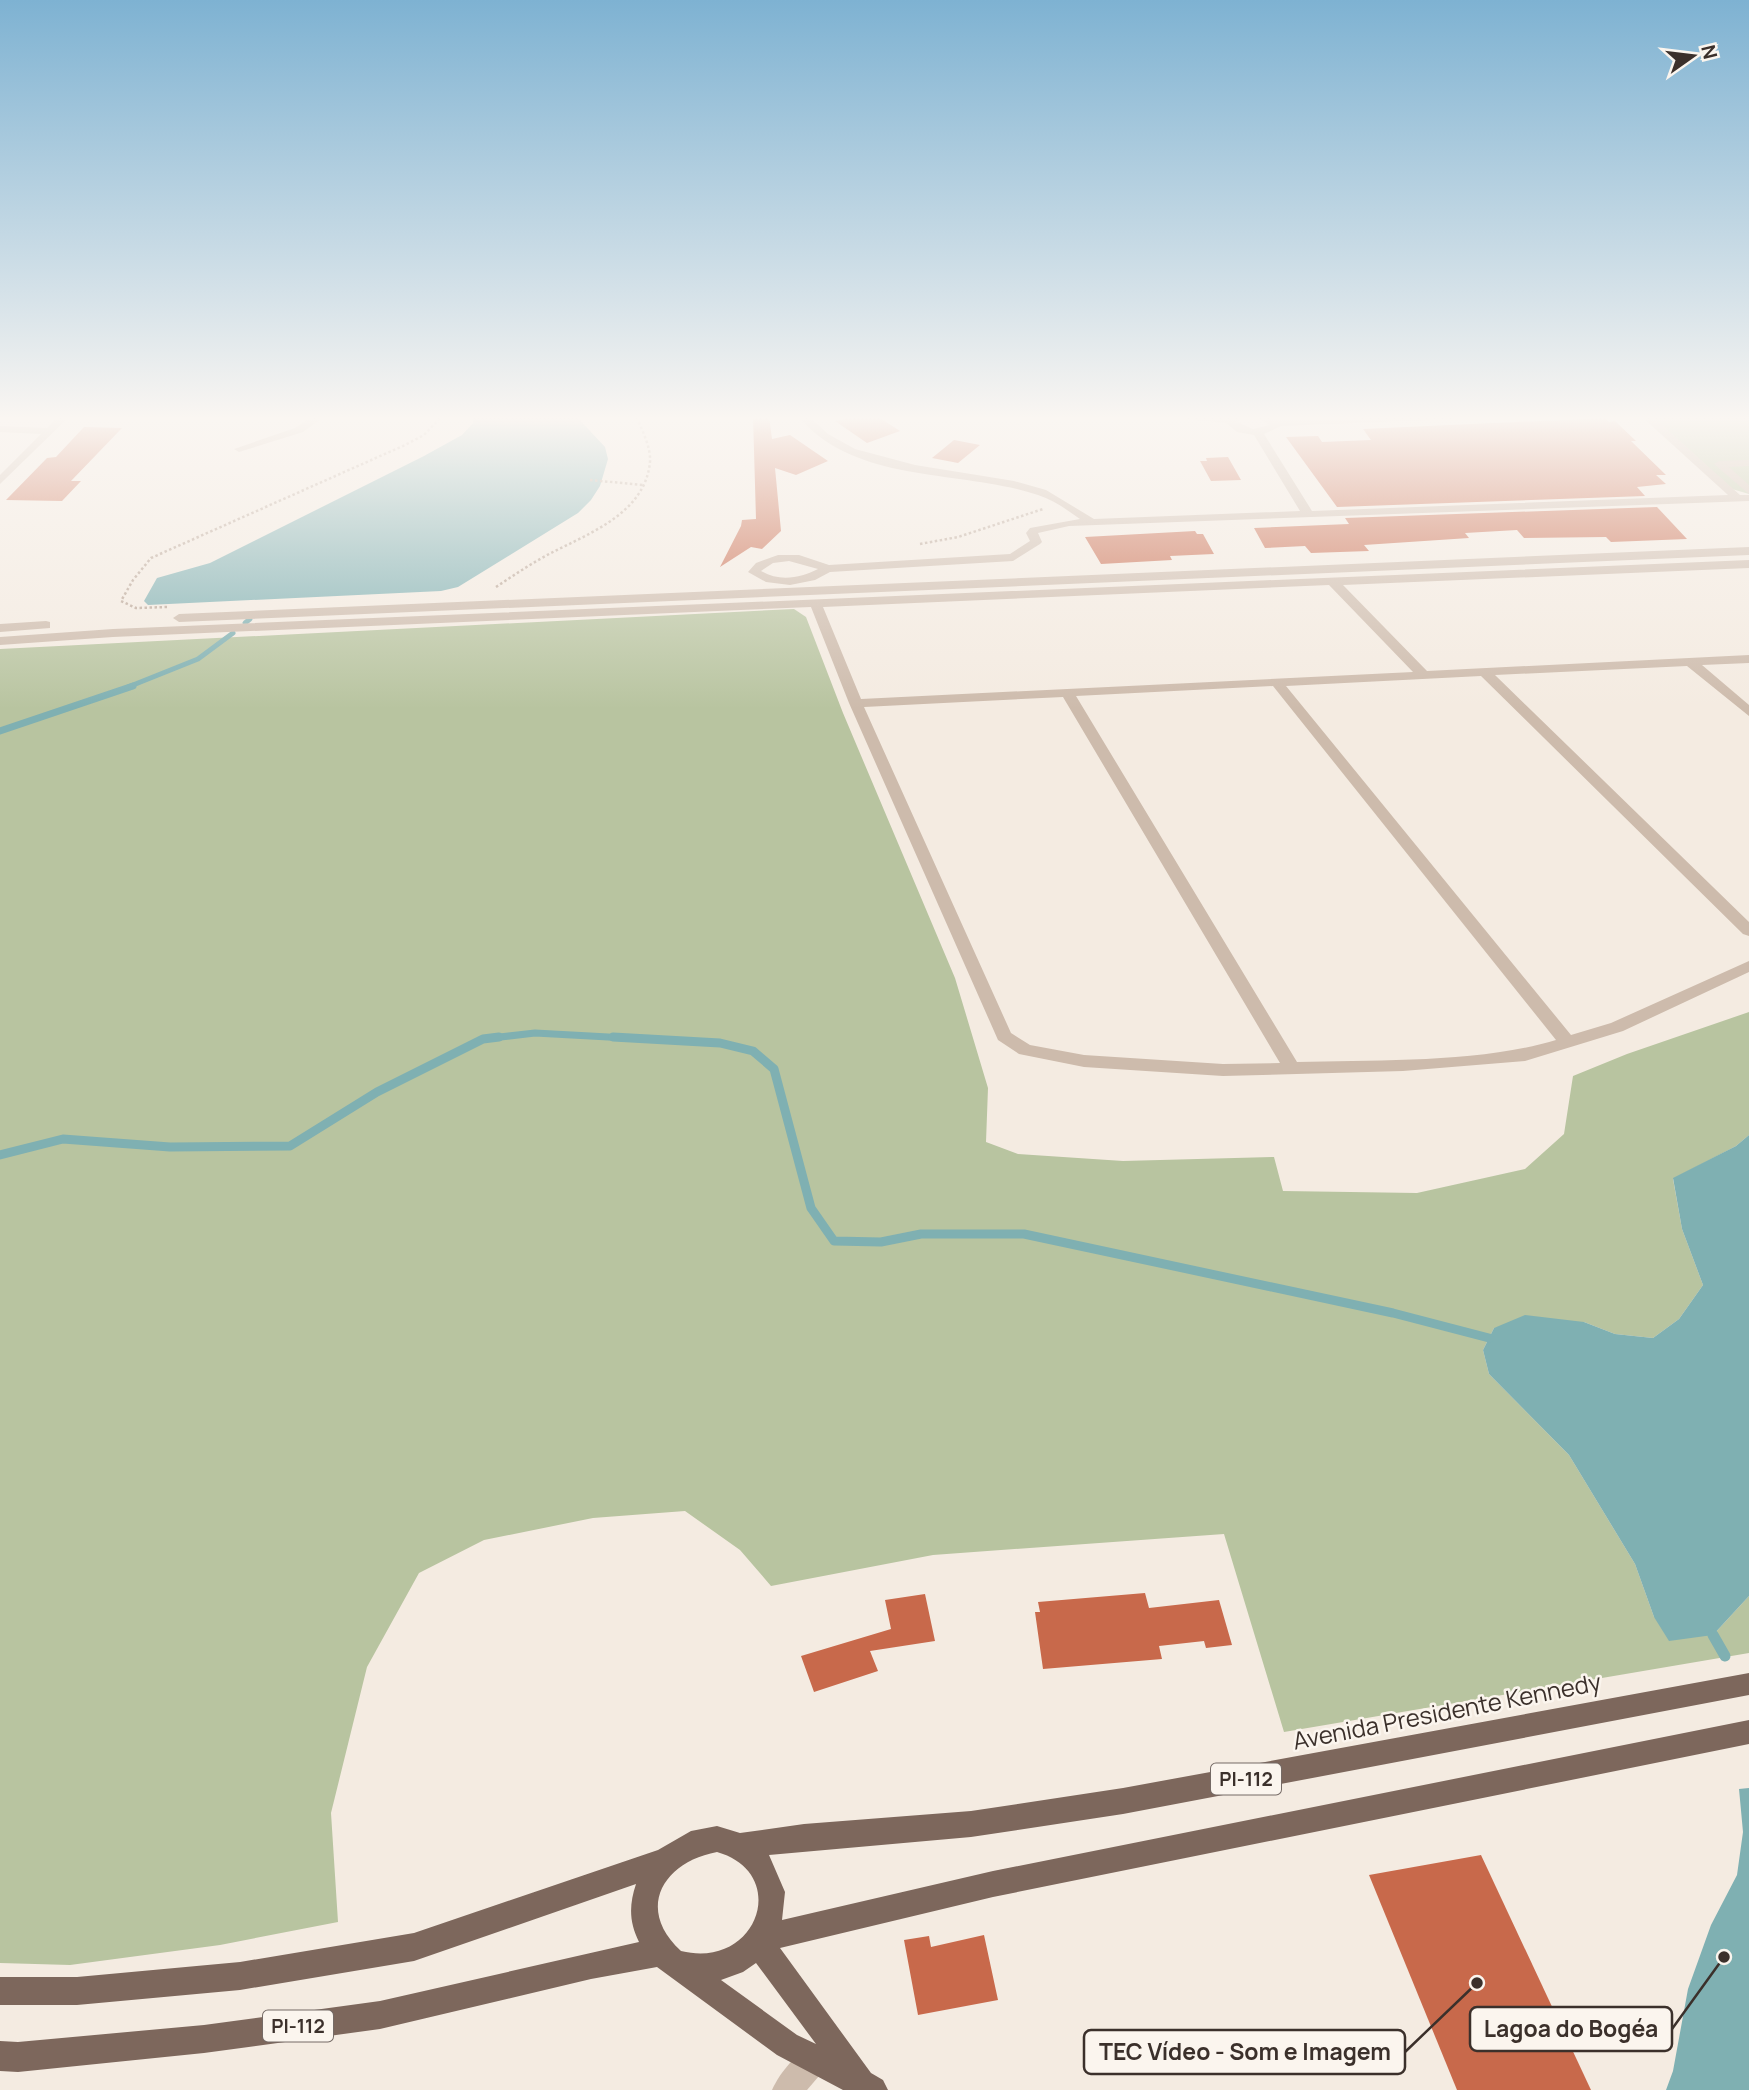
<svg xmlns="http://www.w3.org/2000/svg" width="1749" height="2090" viewBox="0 0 1749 2090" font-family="Manrope,sans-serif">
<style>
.green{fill:#b8c4a0}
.water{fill:#7fb0b2}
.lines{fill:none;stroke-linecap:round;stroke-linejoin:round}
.stream-far3{stroke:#7fb0b2;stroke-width:5}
.stream-far2{stroke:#7fb0b2;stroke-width:7}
.stream-far1{stroke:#7fb0b2;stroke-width:9}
.stream{stroke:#7fb0b2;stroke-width:11}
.building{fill:#c8694b}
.path{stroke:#b9a596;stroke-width:2.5;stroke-dasharray:2.5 2.5;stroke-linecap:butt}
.minor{fill:#cdbbac;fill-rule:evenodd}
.major{fill:#7d675c;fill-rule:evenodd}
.labels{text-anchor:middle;stroke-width:5;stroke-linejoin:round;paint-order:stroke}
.shield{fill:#fbf5ee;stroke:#756b66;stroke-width:2}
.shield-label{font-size:19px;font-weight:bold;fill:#3b302b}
.near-street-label{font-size:24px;fill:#3b302b;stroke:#fbf5ee}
.leader{fill:none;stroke:#3b302b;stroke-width:2.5}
.callout-dot{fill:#3b302b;stroke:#fbf5ee;stroke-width:2.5}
.callout{fill:#fbf5ee;stroke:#3b302b;stroke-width:2.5}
.callout-label{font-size:23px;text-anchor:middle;font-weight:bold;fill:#3b302b}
</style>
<rect width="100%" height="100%" fill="#f4ebe1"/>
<g class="green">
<path d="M1652,416H1749V494L1732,489Z"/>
<path d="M794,609L806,617L843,713L955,978L988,1088L986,1142L1018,1154L1123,1161L1274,1157L1283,1191L1417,1193L1525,1169L1564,1134L1573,1076L1627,1054L1749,1012V1135L1736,1146L1673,1179L1682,1229L1703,1285L1679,1319L1653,1338L1615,1334L1584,1322L1494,1328L1483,1350L1489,1374L1569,1455L1635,1564L1654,1617L1713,1635L1749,1596V1653L1284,1732L1224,1534L933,1555L771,1586L740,1550L685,1511L593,1518L484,1540L419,1573L367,1667L331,1813L338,1922L220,1945L70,1965L0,1963V649Z"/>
</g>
<g class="water">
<path d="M473,416H576L605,447L608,459L600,486L591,500L578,513L458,587L441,591L148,605L144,601L157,578L210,563L424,456L462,435L473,423Z"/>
<path d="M1749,1135V1596L1713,1635L1669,1641L1654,1617L1635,1564L1569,1455L1489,1374L1483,1350L1494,1328L1525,1315L1584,1322L1615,1334L1653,1338L1679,1319L1703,1285L1682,1229L1673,1178L1736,1146Z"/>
<path d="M1749,1788V2090H1666L1673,2071L1688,1989L1711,1925L1737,1875L1743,1832L1739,1789Z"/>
</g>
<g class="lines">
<g class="stream-far3">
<path d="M245,623L250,619"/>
<path d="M128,687L198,659L233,633"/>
</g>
<g class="stream-far2">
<path d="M0,731L133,686"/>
<path d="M483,1039L535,1033L645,1039"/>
</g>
<g class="stream-far1">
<path d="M613,1037L720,1043L753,1051L774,1069L811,1208L834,1241L881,1242L921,1234H1024L1393,1313L1489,1338"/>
<path d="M0,1155L63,1139L170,1147L290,1146L377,1092L483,1039L499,1037"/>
</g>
<path class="stream" d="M1713,1635L1725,1656"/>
</g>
<g class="building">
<path d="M753,416H769L772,439L790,435L828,461L796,475L775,468L781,531L762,549L751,547L720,567L741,526L742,520L756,519Z"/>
<path d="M858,416H877L900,431L867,443L835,421Z"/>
<path d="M1605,418L1609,422L1615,421L1636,441H1631L1666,475H1656L1666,484L1637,487L1645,496L1337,507L1286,437L1318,436L1322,442L1371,440L1363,429Z"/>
<path d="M84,427L122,428L71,481H81L62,501L6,500L47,458L56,457Z"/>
<path d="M954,440L980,445L958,463L932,458Z"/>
<path d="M1228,457L1241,480L1211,481L1200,461H1207L1206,458Z"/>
<path d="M1657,507L1687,539L1611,542L1606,537L1524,538L1517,530L1465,533L1469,538L1364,545L1369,551L1311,553L1305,546L1265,548L1254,528L1349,524L1345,518Z"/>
<path d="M1195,531L1197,534H1203L1214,554L1170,556L1172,560L1101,564L1085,537Z"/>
<path d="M1145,1593L1149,1608L1219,1600L1232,1645L1206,1648L1204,1641L1159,1646L1162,1659L1043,1669L1035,1612H1040L1038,1602Z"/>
<path d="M925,1594L935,1641L870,1651L878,1671L814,1692L801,1656L891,1629L885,1600Z"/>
<path d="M1481,1855L1591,2090H1457L1369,1875Z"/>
<path d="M984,1935L998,2000L918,2015L904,1940L929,1936L931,1947Z"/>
</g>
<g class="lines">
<g class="path">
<path d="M590,480L643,485"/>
<path d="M920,544L958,537L1043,509"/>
<path d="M496,587C514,575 532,563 551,553C590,533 645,513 650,462C651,447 642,430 636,416"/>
<path d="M167,607L136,608L121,601L133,580L151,558L405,445L424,435L442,416"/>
</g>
<g class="minor">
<path d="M59,416H70L0,484V475L41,434L0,432V426L47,428Z"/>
<path d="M313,416H325L303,432L239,452L234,449L295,428Z"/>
<path d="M798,416H809L828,434L855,449L915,465L1014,481L1046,490L1094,519L1300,511L1254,435L1237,432L1226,423L1186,419L1181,416H1246L1237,422L1253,429L1270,425L1254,416H1269L1277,420L1459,416L1454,419L1281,426L1264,434L1312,511L1728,495L1641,416H1652L1740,495H1749V501L1069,526L1038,533L1042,542L1040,544L1013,561L830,572L815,580L790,585L766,582L748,572L756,563L778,555H799L829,565L1010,554L1030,541L1026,533L1030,528L1080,519C1067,510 1054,500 1038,495C961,469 855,485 798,416ZM789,561L818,569C801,578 779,582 761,571L773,563Z"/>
<path d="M1749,460V466L1729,467L1749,485V494L1714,464L1719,461Z"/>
<path d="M1749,547V555L179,622L173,618L179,614Z"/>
<path d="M1749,560V568L1343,585L1427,671L1749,655V663L1702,665L1749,705V716L1687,666L1495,675L1749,922V936L1743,934L1481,676L1286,686L1571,1035L1611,1023L1749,961V972L1623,1031L1525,1061L1403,1071L1223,1076L1084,1067L1019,1054L998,1040L849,703L811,607L113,637L0,645V637L113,629ZM1329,585L1413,672L861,699L823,607ZM1273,686L1556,1040C1480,1063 1378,1060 1297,1062L1076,696ZM1063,697L1280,1063L1223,1064L1084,1055L1030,1045L1011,1033L864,707Z"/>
<path d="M46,621L50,622V628L0,632V624Z"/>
<path d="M815,2044L825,2049L830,2059L825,2069L807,2090H772C780,2072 797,2052 815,2044Z"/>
</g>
<path class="major" d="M1749,1673V1695L1123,1814L971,1837L769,1855L785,1892L782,1920L993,1871L1749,1720V1744L993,1897L780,1948L871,2073L883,2080L888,2090H843L777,2055L657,1967L591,1979L380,2029L204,2053L18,2072L0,2071V2041L18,2042L204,2025L380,2001L639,1942C629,1922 629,1905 636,1884L414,1961L240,1990L77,2005H0V1977H77L240,1962L414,1933L658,1850L691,1831L717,1826L740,1833L804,1824L971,1811L1123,1788ZM717,1852C791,1873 758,1970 681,1951C635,1909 663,1862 717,1852ZM756,1963L816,2044L797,2035L721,1980L743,1972Z"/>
</g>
<linearGradient id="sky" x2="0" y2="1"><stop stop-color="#7eb2d2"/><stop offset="0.59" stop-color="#faf6f2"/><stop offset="1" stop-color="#faf6f2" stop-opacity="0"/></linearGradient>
<rect width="1749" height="709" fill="url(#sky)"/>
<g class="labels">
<g class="shield">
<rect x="1211" y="1763.5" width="70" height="31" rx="5"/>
<rect x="263" y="2010.5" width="70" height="31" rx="5"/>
</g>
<g class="shield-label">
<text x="1246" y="1786">PI-112</text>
<text x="298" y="2033">PI-112</text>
</g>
<g class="near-street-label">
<text transform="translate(1447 1712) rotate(-11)" y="8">Avenida Presidente Kennedy</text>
</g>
</g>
<path class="leader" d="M1724 1957L1672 2029M1477 1983L1405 2052"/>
<g class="callout-dot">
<circle cx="1724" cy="1957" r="7"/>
<circle cx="1477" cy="1983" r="7"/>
</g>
<g class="callout">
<rect x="1470" y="2007" width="202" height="44" rx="7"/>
<rect x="1084" y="2030" width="321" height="44" rx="7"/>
</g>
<g class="callout-label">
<text x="1571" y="2037">Lagoa do Bogéa</text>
<text x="1245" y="2060">TEC Vídeo - Som e Imagem</text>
</g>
<g transform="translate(1693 56) rotate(76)" stroke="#fbf5ee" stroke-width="5" paint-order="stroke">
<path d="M0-5L12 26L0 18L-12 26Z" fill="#3b302b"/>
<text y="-10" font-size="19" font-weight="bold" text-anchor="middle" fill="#3b302b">N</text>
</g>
</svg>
